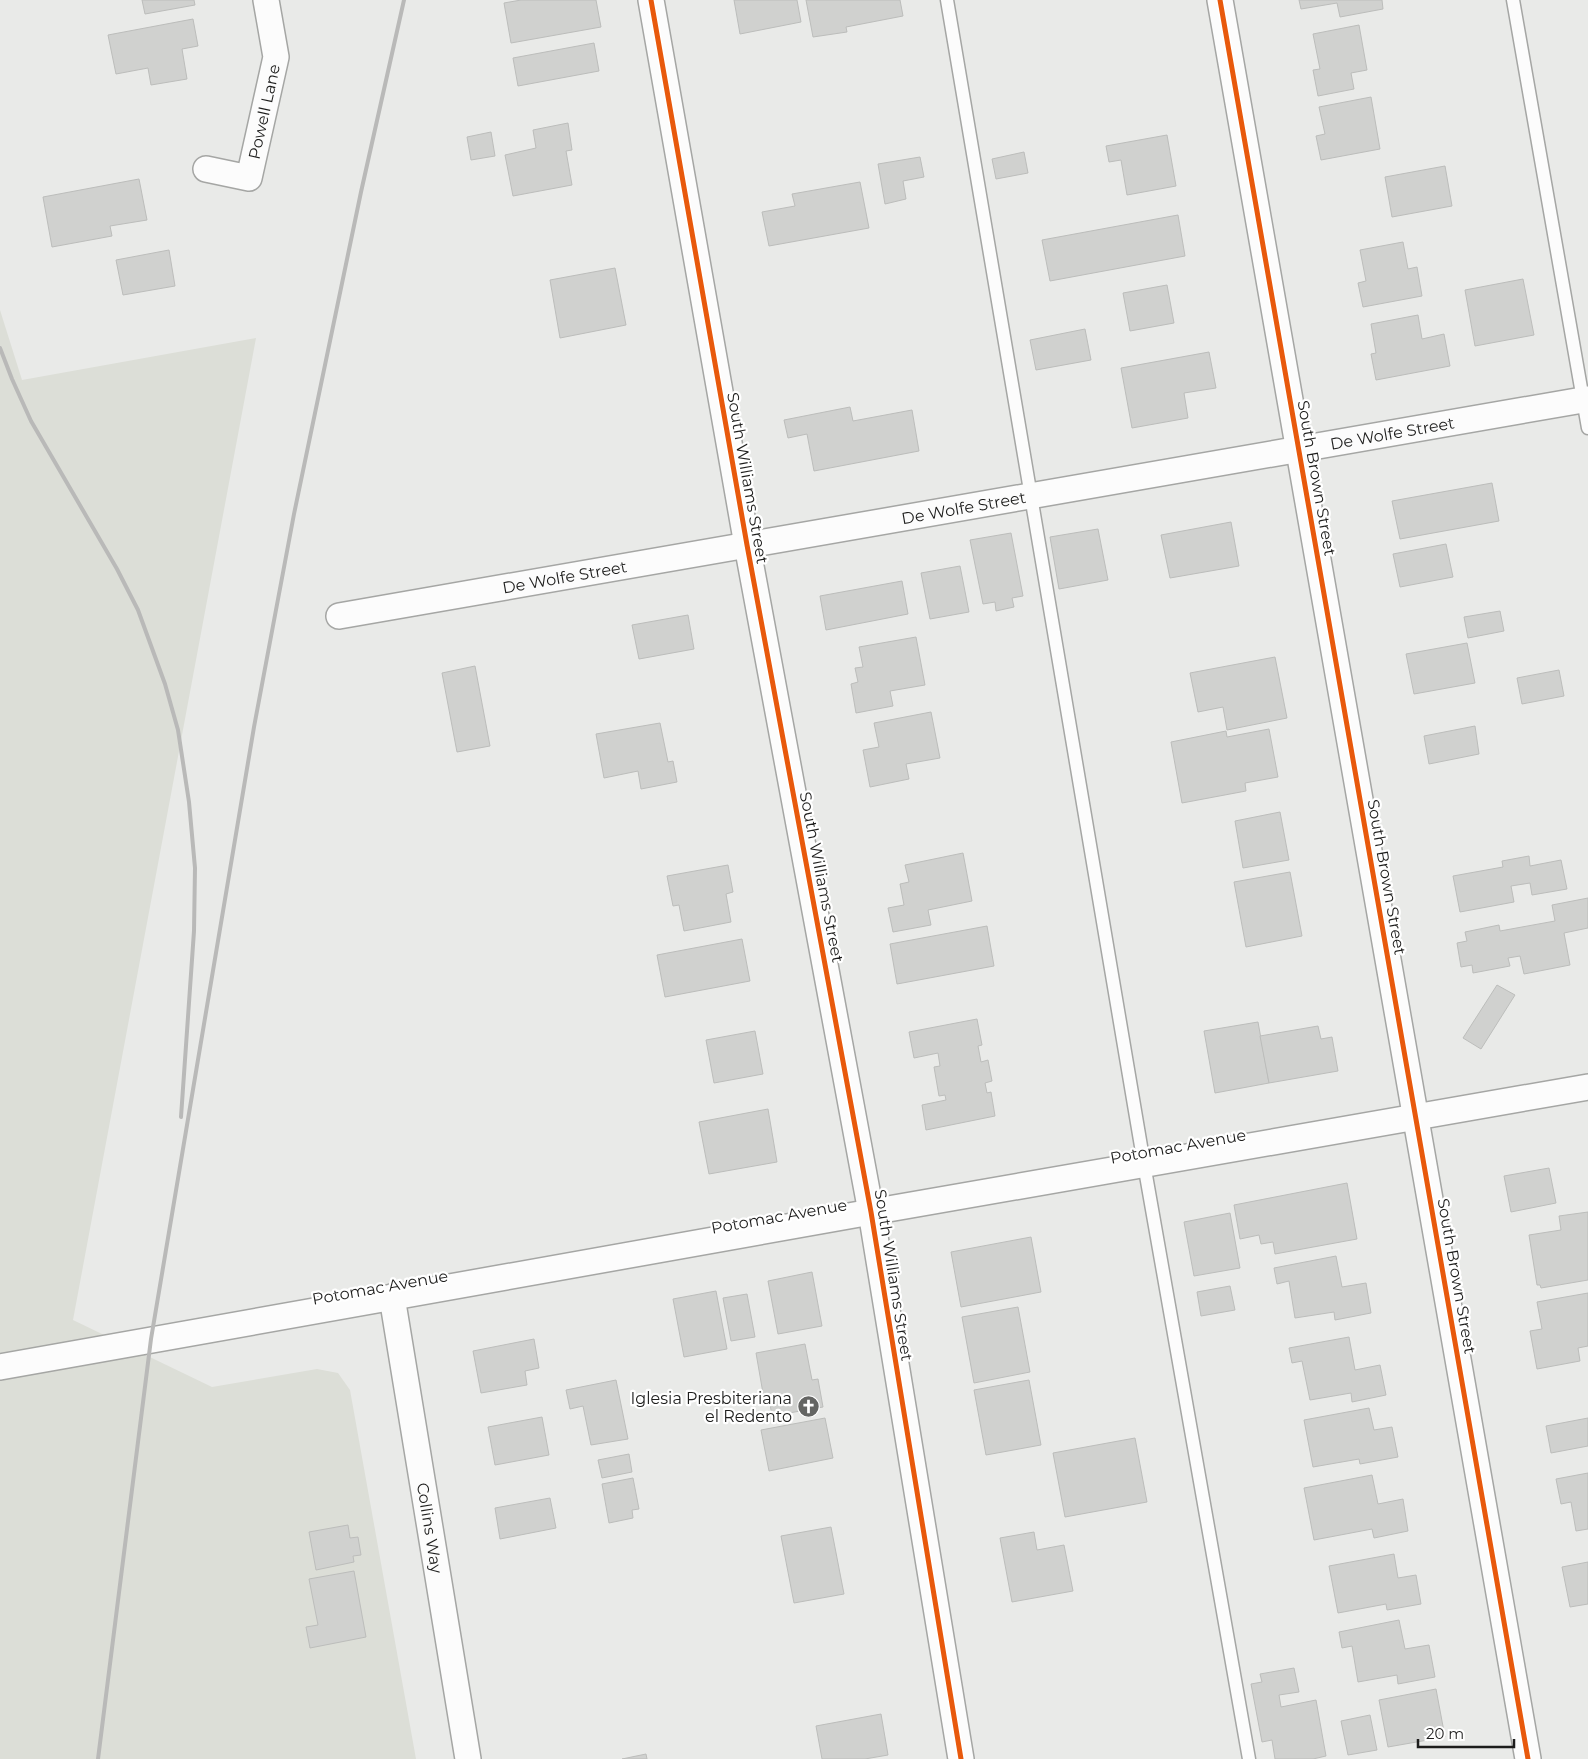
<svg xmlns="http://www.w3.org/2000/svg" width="1588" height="1759" viewBox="0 0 1588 1759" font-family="Montserrat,sans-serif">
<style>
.built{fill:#dcded7}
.building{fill:#d0d1cf;stroke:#bcbdbb}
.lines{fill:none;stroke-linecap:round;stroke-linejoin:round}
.lane-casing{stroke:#a5a6a4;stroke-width:15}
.street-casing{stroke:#a5a6a4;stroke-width:28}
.lane{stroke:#fcfcfc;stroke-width:12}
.street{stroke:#fcfcfc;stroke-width:25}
.rail{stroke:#b9b9b8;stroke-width:4}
.cycleway-casing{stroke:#fff;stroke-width:8}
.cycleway{stroke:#e8590c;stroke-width:5}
.labels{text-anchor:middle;stroke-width:4.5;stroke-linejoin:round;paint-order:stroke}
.street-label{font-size:16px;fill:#1d1d1c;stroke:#fff}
.poi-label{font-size:16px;fill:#1d1d1c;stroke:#fff;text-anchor:end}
</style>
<rect width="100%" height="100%" fill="#e9eae8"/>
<path class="built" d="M0,310L22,380L256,338L73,1320L212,1387L317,1369L338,1373L350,1390L416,1759H0Z"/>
<g class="building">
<path d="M142,0H194L195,5L145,14Z"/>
<path d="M521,0H596L601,27L511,43L504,3Z"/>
<path d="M734,0H797L801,22L740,34Z"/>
<path d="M806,0H900L903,16L846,27L847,32L813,37Z"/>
<path d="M1299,0H1382L1383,9L1340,17L1337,3L1301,9Z"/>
<path d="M193,19L198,46L182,49L187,79L151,85L148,68L116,74L108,35Z"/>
<path d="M1359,25L1367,70L1351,73L1354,89L1318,96L1313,70L1320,69L1313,34Z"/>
<path d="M594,43L599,71L518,86L513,58Z"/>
<path d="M1371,97L1380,149L1321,160L1316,136L1325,134L1319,107Z"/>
<path d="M568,123L572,150L566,151L572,185L513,196L505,155L536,148L533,130Z"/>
<path d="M491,132L495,156L471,160L467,137Z"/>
<path d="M1167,135L1176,186L1127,195L1121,160L1109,162L1106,146Z"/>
<path d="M1024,152L1028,173L996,179L992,159Z"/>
<path d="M920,157L924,177L903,181L906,199L885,204L878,164Z"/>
<path d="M1445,166L1452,206L1392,217L1385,177Z"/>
<path d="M139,179L147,220L110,226L112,236L52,247L43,197Z"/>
<path d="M860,182L869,228L769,246L762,212L795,206L792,194Z"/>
<path d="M1178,215L1185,256L1050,281L1042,240Z"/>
<path d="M1403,242L1408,269L1417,267L1422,296L1363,307L1358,283L1366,281L1360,250Z"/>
<path d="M169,250L175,286L123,295L116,260Z"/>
<path d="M615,268L626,325L560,338L550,280Z"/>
<path d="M1523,279L1534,335L1475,346L1465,290Z"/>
<path d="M1167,285L1174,323L1130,331L1123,293Z"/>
<path d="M1418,315L1422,339L1444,334L1450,366L1376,380L1371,354L1376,353L1371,324Z"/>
<path d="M1085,329L1091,360L1036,370L1030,340Z"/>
<path d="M1209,352L1216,388L1184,393L1188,418L1132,428L1121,368Z"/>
<path d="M850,407L853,421L912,410L919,451L814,471L807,434L788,438L784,420Z"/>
<path d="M1492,483L1499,521L1400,539L1392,501Z"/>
<path d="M1231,522L1239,566L1170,578L1161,535Z"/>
<path d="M1098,529L1108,580L1059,589L1050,537Z"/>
<path d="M1011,533L1023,596L1012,598L1014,607L996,611L995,602L983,604L970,540Z"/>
<path d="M1446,544L1453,577L1400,587L1393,554Z"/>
<path d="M960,566L969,612L930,619L921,573Z"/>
<path d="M902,581L908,614L826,630L820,596Z"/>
<path d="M1500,611L1504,631L1468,638L1464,617Z"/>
<path d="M688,615L694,649L639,659L632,625Z"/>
<path d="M916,637L925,685L890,691L893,706L856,713L851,684L858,682L855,668L863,667L859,647Z"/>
<path d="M1467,643L1475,683L1414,694L1406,654Z"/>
<path d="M1275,657L1287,718L1227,730L1223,707L1198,712L1190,673Z"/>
<path d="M475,666L490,746L457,752L442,673Z"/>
<path d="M1559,670L1564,696L1522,704L1517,678Z"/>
<path d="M931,712L940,758L906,764L909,779L870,787L863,750L879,747L874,723Z"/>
<path d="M660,723L668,762L673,761L677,782L641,789L638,771L604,778L596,734Z"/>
<path d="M1475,726L1479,754L1429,764L1424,736Z"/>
<path d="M1269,729L1278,777L1245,783L1246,791L1182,803L1171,742L1226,731L1227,737Z"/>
<path d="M1280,812L1289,860L1243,868L1235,821Z"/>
<path d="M963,853L972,901L928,910L931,925L893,932L888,908L904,905L900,884L909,882L905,865Z"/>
<path d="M1529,856L1530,866L1561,860L1567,889L1532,895L1530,883L1511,886L1514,902L1460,912L1453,876L1503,867L1502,861Z"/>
<path d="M728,865L733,892L726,894L731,922L684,931L679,905L673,906L667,876Z"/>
<path d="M1290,872L1302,936L1246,947L1234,882Z"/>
<path d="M1588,898V928L1564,933L1570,965L1524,974L1520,956L1508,958L1510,966L1473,973L1472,965L1461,967L1457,943L1467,941L1465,932L1499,925L1500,931L1555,921L1552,905Z"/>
<path d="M987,926L994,966L897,984L890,944Z"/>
<path d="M742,939L750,981L665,997L657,955Z"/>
<path d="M1497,985L1515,995L1481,1049L1463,1038Z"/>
<path d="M977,1019L982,1045L978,1046L981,1062L988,1060L992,1081L985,1083L987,1093L991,1092L995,1116L926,1130L922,1105L946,1100L945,1095L939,1096L934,1067L940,1066L938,1053L914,1058L909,1032Z"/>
<path d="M1258,1022L1269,1083L1215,1093L1204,1031Z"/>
<path d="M1318,1026L1321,1039L1332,1037L1338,1071L1269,1083L1260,1036Z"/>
<path d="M755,1031L763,1074L714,1083L706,1040Z"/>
<path d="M768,1109L777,1162L709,1174L699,1122Z"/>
<path d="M1549,1168L1556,1203L1511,1212L1504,1176Z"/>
<path d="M1347,1183L1357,1239L1275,1254L1273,1242L1261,1244L1259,1235L1240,1239L1234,1205Z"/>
<path d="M1588,1212V1280L1541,1288L1540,1285H1537L1529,1235L1561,1230L1559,1216Z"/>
<path d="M1230,1213L1240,1268L1194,1276L1184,1222Z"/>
<path d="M1031,1237L1041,1292L961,1307L951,1252Z"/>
<path d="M1336,1256L1342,1287L1366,1283L1371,1313L1335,1320L1334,1312L1295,1318L1289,1281L1277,1284L1274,1268Z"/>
<path d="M812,1272L822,1326L778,1334L768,1281Z"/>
<path d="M1230,1286L1235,1310L1201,1316L1197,1292Z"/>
<path d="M716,1291L727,1349L684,1357L673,1299Z"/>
<path d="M1588,1293V1346L1578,1348L1580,1361L1537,1369L1530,1331L1542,1329L1537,1302Z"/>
<path d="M747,1294L755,1337L731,1341L723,1298Z"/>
<path d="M1018,1307L1030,1372L974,1383L962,1317Z"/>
<path d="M1349,1337L1355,1370L1380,1365L1386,1395L1352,1402L1351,1393L1310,1400L1302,1361L1292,1363L1289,1348Z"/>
<path d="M534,1339L539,1368L525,1371L527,1385L481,1393L473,1351Z"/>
<path d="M805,1344L812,1380L818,1379L823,1407L772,1416L769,1398L764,1399L756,1353Z"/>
<path d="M616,1380L628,1439L591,1445L583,1406L570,1409L566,1390Z"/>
<path d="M1029,1380L1041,1445L986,1455L974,1390Z"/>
<path d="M1369,1408L1374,1430L1392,1427L1398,1457L1360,1464L1359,1459L1313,1467L1304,1420Z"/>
<path d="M542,1417L549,1455L495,1465L488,1427Z"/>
<path d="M825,1418L833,1458L769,1471L761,1430Z"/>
<path d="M1588,1418V1446L1551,1453L1546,1426Z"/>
<path d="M1135,1438L1147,1502L1065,1517L1053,1453Z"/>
<path d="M629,1454L632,1472L602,1478L598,1460Z"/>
<path d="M1588,1473V1529L1576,1531L1571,1502L1561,1504L1556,1479Z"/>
<path d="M1372,1475L1378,1504L1403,1499L1408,1531L1374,1538L1372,1529L1314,1540L1304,1488Z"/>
<path d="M633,1478L639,1509L632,1510L633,1518L609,1523L602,1484Z"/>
<path d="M550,1498L556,1528L500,1539L495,1508Z"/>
<path d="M348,1525L350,1538L358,1537L361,1555L353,1556L354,1562L316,1570L309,1532Z"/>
<path d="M831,1527L844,1594L794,1603L781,1536Z"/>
<path d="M1034,1532L1037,1550L1064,1545L1073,1591L1012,1602L1000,1538Z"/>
<path d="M1394,1554L1398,1578L1416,1575L1421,1604L1387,1610L1386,1604L1338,1613L1329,1566Z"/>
<path d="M1588,1562V1604L1570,1607L1562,1567Z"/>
<path d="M354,1571L366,1637L310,1648L306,1627L318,1625L309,1579Z"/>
<path d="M1399,1620L1405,1649L1429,1645L1435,1677L1398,1684L1397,1675L1358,1682L1352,1646L1342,1648L1339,1632Z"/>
<path d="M1294,1668L1299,1692L1279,1695L1281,1707L1316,1700L1326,1756L1313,1759H1275L1272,1740L1262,1742L1251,1684L1262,1682L1260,1674Z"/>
<path d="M1436,1689L1445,1737L1388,1747L1379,1700Z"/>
<path d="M881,1714L888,1755L865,1759H822L816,1726Z"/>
<path d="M1370,1715L1377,1750L1348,1755L1341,1721Z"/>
<path d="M646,1754L647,1759H622Z"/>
</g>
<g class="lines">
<defs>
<g id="lane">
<path d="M947,0L1144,1164L1249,1759"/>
<path d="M1513,0L1588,428"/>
</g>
<g id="street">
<path d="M651,0L747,545L871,1212L961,1759"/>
<path d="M1220,0L1528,1759"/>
<path id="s1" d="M206,169L249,178L276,57L266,0"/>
<path id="s2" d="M339,616L1588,399"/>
<path id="s3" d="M392,1297L468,1759"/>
<path d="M0,1367L871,1212L1588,1087"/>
</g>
</defs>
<use href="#lane" class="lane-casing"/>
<use href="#street" class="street-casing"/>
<use href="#lane" class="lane"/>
<use href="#street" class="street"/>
<g class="rail">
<path d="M0,348L12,379L31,421L117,569L138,610L165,684L178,730L189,802L195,868L194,931L181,1117"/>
<path d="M98,1759L151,1339L254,727L294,514L361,192L404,0"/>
</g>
<defs>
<g id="cycleway">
<path d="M651,0L747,545L871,1212L961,1759"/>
<path d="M1220,0L1528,1759"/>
</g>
</defs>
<use href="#cycleway" class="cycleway-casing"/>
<use href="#cycleway" class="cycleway"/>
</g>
<defs>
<symbol id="church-disc" viewBox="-11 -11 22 22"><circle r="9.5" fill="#646563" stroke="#fff"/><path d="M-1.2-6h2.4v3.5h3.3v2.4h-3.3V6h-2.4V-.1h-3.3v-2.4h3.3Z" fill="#fff"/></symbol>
</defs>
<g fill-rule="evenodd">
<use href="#church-disc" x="796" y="1394" width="25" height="25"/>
</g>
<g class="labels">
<g class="street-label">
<text dy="6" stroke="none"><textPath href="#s1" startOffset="112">Powell Lane</textPath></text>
<text dy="6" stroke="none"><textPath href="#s2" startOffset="1069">De Wolfe Street</textPath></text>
<text transform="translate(748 478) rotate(80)" y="6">South Williams Street</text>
<text transform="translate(1317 478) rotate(80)" y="6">South Brown Street</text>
<text dy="6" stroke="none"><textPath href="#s2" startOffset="634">De Wolfe Street</textPath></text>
<text dy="6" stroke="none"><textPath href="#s2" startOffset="229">De Wolfe Street</textPath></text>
<text transform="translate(822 877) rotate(79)" y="6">South Williams Street</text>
<text transform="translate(1387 877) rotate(80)" y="6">South Brown Street</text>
<text transform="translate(1178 1146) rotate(-10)" y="6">Potomac Avenue</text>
<text transform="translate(779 1216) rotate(-10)" y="6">Potomac Avenue</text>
<text transform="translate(894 1275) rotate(81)" y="6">South Williams Street</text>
<text transform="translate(1457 1276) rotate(80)" y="6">South Brown Street</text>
<text transform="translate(380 1287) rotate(-10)" y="6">Potomac Avenue</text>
<text dy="6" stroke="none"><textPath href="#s3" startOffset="234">Collins Way</textPath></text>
</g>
<g class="poi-label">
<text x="792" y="1404">Iglesia Presbiteriana<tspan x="792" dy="18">el Redento</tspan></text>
</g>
</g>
<path d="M1418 1739v8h96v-8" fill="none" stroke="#1d1d1c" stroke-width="2.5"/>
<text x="1426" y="1739" font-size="15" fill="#1d1d1c" stroke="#ffffff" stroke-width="4" paint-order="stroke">20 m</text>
</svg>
